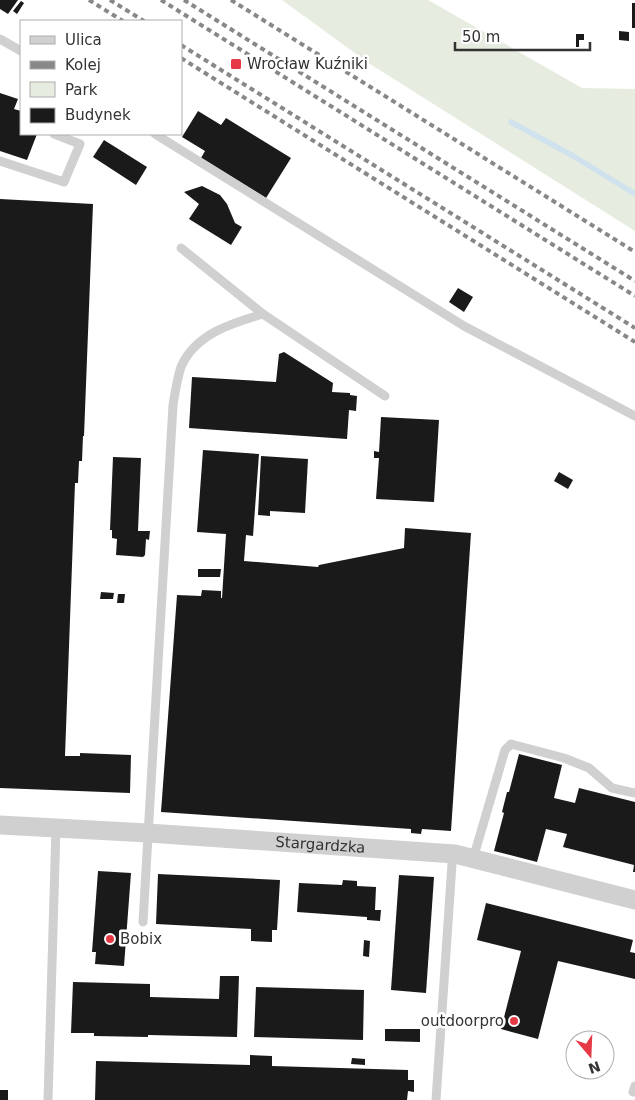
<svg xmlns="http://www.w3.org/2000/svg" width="635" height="1100" viewBox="0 0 635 1100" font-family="'DejaVu Sans',sans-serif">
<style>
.green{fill:#e6ecdf}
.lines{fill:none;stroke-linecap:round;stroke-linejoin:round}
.stream{stroke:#cfe2ee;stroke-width:5.5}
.building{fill:#1a1a1a}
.lane{stroke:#d0d0d0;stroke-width:9}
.street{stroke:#d0d0d0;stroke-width:19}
.rail{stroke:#888;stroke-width:4;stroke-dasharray:5 4;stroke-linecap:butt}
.poi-dot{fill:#e63946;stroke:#fff;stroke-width:2}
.labels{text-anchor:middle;stroke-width:5;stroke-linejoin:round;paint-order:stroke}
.poi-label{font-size:15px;fill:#333;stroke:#fff;text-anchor:start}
.street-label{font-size:15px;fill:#333;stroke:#fff}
</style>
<rect width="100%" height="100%" fill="#fff"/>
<path class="green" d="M282,0H428L582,88L635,89V231L370,64Z"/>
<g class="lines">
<path class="stream" d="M511,122L575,157L635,194"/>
</g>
<g class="building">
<path d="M0,0H18L8,14L0,9Z"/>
<path d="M21,1L24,3L17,14L13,11Z"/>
<rect x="632" y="3" width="3" height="25"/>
<path d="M619,31L629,32V41L619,40Z"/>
<path d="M576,34H584V40H579V47H576Z"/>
<path d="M0,93L18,99L14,109L21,111V134H37L27,160L0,151Z"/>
<path d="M198,111L221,125L226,118L291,158L266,198L201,158L205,151L182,137Z"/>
<path d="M104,140L147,167L136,185L93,157Z"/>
<path d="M202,186L220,195L227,204L235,223L242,227L231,245L189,219L199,204L184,192Z"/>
<path d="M0,199L93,204L84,436H83L82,461H79L78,483H75L65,756H80V753L131,755L130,793L0,788Z"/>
<path d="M458,288L473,297L464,312L449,302Z"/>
<path d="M284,352L333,383L332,392L350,393V395L357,396L356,411L349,410L347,439L189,428L192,377L276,382L279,354Z"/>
<path d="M381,417L439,420L434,502L376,499L379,458H374V451L379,452Z"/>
<path d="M203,450L259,454L253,536L246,535L244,561L318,567L319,565L404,548L405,528L471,533L451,831L422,829L421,834L411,833V829L161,812L177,595L201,596L202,590L221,591V598H222L226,534L197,532Z"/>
<path d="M261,456L308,459L305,513L270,511V516L258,515Z"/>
<path d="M113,457L141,458L138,531H150L149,540L146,539L145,555L143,557L116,555L117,539L112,538V530H110Z"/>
<path d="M559,472L573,480L568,489L554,481Z"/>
<path d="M198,569H221L220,577H198Z"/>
<path d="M101,592L114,593L113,599H100Z"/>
<path d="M118,594H125L124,603H117Z"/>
<path d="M519,754L562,765L554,798L575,803L579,788L635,802V872H633L634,865L563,847L567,834L546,829L537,862L494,851L504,813L502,812L507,792H509Z"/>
<path d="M98,871L131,873L124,966L95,964L96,952H92Z"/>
<path d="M158,874L280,880L277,930H272V942L251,941V929L156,924Z"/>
<path d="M399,875L434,877L426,993L391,990Z"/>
<path d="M343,880L357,881V886L376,887L375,910H381L380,921L367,920V917L297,912L299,883L342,885Z"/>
<path d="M486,903L633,940L630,952L635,953V979L558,961L538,1039L501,1029L521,951L477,940Z"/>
<path d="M364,940L370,941L369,957L363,956Z"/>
<path d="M220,976H239L237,1037L148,1035V1037L94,1036V1033H71L73,982L150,984V997L219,999Z"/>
<path d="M256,987L364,990L363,1040L254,1037Z"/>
<path d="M385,1029H420V1042L385,1041Z"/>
<path d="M250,1055L272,1056V1066L408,1070V1080H414V1092L408,1091L407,1100H95L96,1061L250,1065Z"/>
<path d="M352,1058L365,1059V1065L351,1064Z"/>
<rect x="0" y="1090" width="8" height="10"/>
</g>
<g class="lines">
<g class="lane">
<path d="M0,39L21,51"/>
<path d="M155,134L464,326L635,416"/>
<path d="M0,161L64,182L80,144L54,134"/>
<path d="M181,248L263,314L385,396"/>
<path d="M473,859L505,750L511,744L564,758L589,768L612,788L635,793"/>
<path d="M143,922L173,405C175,393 177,379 181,367C195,334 232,323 263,314"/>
<path d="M635,1086L633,1092H635"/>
<path d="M48,1100L56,828"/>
<path d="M436,1100L452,864L455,854"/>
</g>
<path class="street" id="s1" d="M0,825L148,833L455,854L635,900"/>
<g class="rail">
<path d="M89,0L123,21"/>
<path d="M110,0L144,21"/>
<path d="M161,0L635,296"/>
<path d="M184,0L635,281"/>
<path d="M231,0L635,252"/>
<path d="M181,45L635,328"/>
<path d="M181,58L635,342"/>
</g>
</g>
<g class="poi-dot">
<rect x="230" y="58" width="12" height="12" rx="2.5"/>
<circle cx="110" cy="939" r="5"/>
<circle cx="514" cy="1021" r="5"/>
</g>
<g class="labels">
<g class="poi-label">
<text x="247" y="69">Wrocław Kuźniki</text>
<text x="120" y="944">Bobix</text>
<text x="504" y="1026" text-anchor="end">outdoorpro</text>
</g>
<g class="street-label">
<text dy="5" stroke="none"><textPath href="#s1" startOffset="321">Stargardzka</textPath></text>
</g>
</g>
<rect x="20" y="20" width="162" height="115" fill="#ffffff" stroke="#adadad"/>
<rect x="30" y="36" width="25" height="8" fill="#d0d0d0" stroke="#adadad"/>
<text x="65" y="45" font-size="15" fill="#333333">Ulica</text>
<rect x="30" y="61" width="25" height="8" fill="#888888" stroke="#adadad"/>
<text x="65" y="70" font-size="15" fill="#333333">Kolej</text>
<rect x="30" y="82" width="25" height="15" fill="#e6ecdf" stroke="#adadad"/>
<text x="65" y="95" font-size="15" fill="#333333">Park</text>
<rect x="30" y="108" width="25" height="15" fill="#1a1a1a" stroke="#adadad"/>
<text x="65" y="120" font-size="15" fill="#333333">Budynek</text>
<g transform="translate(590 1055) rotate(161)"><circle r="24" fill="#ffffff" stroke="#adadad"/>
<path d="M0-4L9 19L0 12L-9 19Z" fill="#e63946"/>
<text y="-8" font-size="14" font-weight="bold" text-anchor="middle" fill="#333333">N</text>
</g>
<path d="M455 42v8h135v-8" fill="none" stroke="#333333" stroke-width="2.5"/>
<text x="462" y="42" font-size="15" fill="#333333" stroke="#ffffff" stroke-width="4" paint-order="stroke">50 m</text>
</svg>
